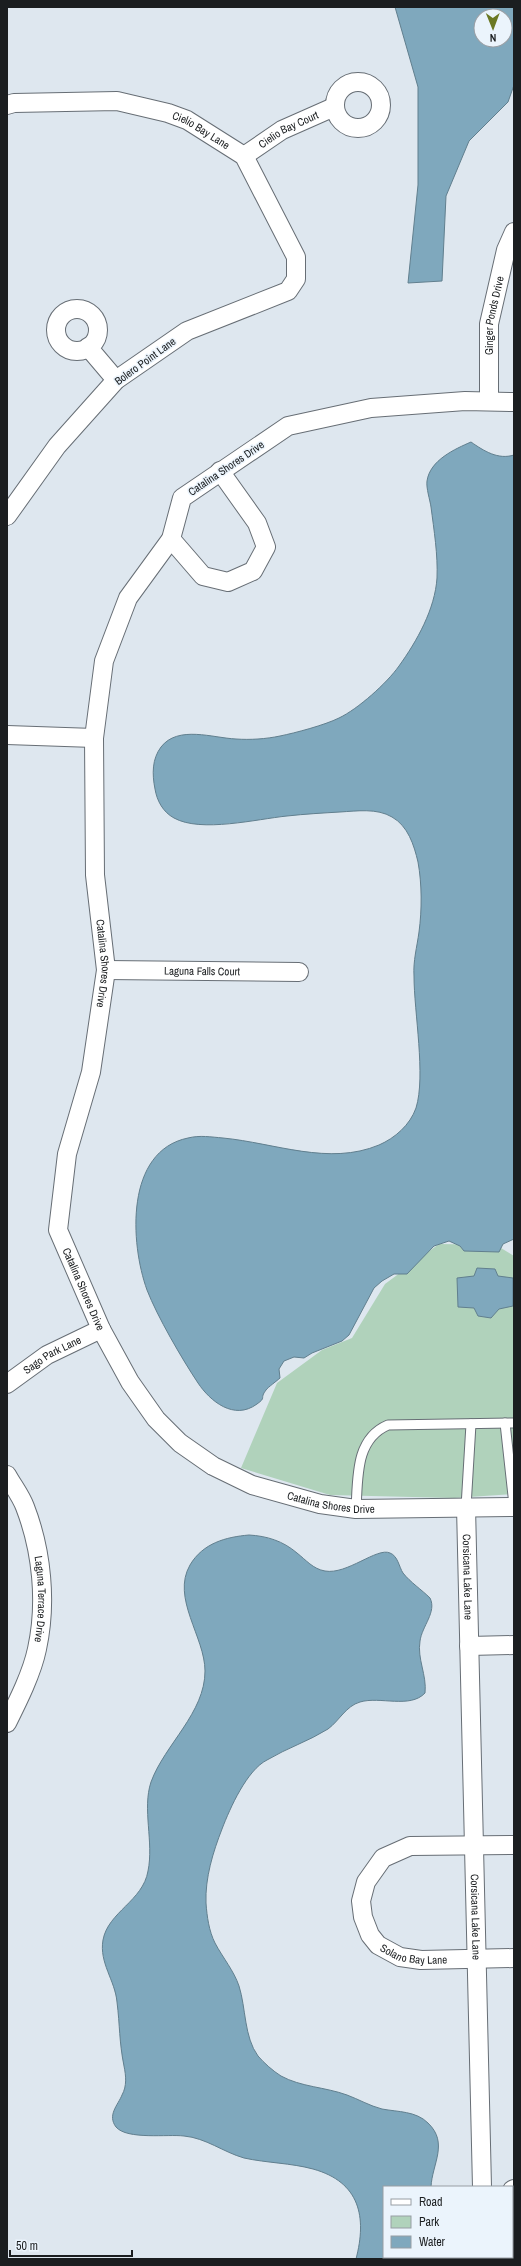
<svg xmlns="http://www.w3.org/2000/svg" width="521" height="2266" viewBox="0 0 521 2266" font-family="'Archivo Narrow',sans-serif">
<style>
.green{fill:#b0d2bb}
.water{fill:#7fa8bd;stroke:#617f8e;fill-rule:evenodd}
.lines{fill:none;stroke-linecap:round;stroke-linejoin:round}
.lane-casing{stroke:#676e75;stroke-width:11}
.street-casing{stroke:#676e75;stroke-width:20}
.lane{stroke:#fff;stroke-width:9}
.street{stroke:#fff;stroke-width:18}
.labels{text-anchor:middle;stroke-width:3;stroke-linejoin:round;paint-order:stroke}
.street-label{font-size:11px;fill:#1b1e20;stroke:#ebf4fc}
</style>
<rect width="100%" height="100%" fill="#dee7ef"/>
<path class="green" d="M439,1244L496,1245L514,1256V1494L454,1498L330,1495L241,1468L277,1383L322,1350L352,1338L385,1284Z"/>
<g class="water">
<path d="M395,7H514V85L508,102L469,141L446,196L442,281L408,283L418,185V87ZM481,16H505V40H481Z"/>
<path d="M471,442C484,451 498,460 514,455V1239L503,1244L499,1252L464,1251L460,1246L449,1241L434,1246L407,1274H394L382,1281L374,1288L349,1335L342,1341L312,1353L304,1358L294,1357L284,1361L279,1369L280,1378C278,1380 267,1388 266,1390C259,1399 267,1397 257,1404C234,1421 210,1401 198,1383C182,1359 157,1316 147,1290C130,1243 125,1151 188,1138C200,1135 211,1137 223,1138C275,1143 329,1166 379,1145C395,1138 410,1125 416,1108C426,1076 414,1012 414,976C413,961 417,947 419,932C422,910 422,884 418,862C414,845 408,826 392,817C377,808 357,811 340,812C323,813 305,814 287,816C257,819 201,833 174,818C163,812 157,801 155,789C152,774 152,759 161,747C178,725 213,738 236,739C250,740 266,739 280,736C295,733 325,725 339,718C358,709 387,683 399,666C417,641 435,609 437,578C438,555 434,530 431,507C430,500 426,488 427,481C430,460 455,449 471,442Z"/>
<path d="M477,1268L495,1269L498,1276L513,1278V1306L499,1309L491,1318L478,1316L474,1308L458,1307L457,1278L474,1276Z"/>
<path d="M249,1535C267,1536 283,1541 297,1553C306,1560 313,1569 325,1571C347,1575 377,1547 390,1553C398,1556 399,1567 403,1573C410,1582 422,1590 430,1598C437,1612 422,1626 420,1641C417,1659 427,1675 425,1693C410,1709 380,1696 360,1702C346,1706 339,1721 328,1729C309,1741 287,1748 267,1760C247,1770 230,1808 222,1829C213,1852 205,1878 206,1903C207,1917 209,1931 215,1943C223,1958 234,1971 239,1986C246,2008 244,2037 258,2056C264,2063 273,2071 281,2076C301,2087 325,2087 347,2095C358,2099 370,2106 382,2109C398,2112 416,2111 428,2123C449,2143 432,2164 431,2187H384V2257H427L425,2259H356C367,2217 360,2182 313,2169C291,2163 267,2163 244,2158C223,2152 206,2138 184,2136C168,2134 127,2140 116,2127C107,2115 118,2105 122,2095C127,2086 126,2076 124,2066C119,2041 120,2026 117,2002C115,1980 99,1963 103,1940C108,1912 143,1901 148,1871C154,1842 142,1809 151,1782C165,1744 205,1713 205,1671C205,1637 171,1598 190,1565C203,1543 226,1537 249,1535Z"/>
</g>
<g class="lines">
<defs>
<g id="lane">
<path d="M505,1423L514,1505"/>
<path d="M466,1507L471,1424"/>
<path d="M356,1509C358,1478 355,1439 388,1425L514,1423"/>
</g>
<g id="street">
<circle cx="358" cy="105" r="23"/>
<path id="s1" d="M7,105L14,103L117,101L168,113L187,120L244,156L296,257V279L288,291L187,331L116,380L57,446L7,516"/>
<path id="s2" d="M244,156L282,130L334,107"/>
<circle cx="77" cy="330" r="21"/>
<path d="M88,347L116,380"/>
<path id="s3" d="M489,401V324L506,250L514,232"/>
<path id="s4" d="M514,402L465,401L371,408L288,426L182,498L171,539L128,598L104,661L94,738L95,875L106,970L91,1072L67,1154L58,1230L101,1329L130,1382L156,1419L180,1443L213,1466L252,1485L320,1504L356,1509L514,1507"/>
<path d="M171,539L203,576L228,582L253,571L266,547L257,523L220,471"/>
<path d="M7,735L94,738"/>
<path id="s5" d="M106,970L299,972"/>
<path id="s6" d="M7,1384L47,1355L101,1329"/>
<path id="s7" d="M7,1475C13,1486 21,1496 25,1507C42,1551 47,1603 37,1649C32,1673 18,1701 7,1723"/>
<path id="s8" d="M466,1507L482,2187"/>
<path d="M469,1646L514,1645"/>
<path id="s9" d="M514,1845L410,1846L383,1858L366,1882L361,1901L363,1917L370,1935L378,1945L400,1957L421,1960L514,1958"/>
<path d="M512,2190L514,2189"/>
<path d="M483,2257L484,2259"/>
</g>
</defs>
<use href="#lane" class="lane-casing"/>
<use href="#street" class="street-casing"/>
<use href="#lane" class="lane"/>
<use href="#street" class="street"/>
</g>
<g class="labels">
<g class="street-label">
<text dy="4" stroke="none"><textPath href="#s2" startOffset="52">Cielio Bay Court</textPath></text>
<text dy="4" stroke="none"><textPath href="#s1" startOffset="200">Cielio Bay Lane</textPath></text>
<text dy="4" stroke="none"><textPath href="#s3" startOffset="86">Ginger Ponds Drive</textPath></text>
<text transform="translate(145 361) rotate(-36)" y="4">Bolero Point Lane</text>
<text transform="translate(226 468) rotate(-34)" y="4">Catalina Shores Drive</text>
<text dy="4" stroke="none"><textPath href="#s4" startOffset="843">Catalina Shores Drive</textPath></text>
<text dy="4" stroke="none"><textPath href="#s5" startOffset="96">Laguna Falls Court</textPath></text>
<text dy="4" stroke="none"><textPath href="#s4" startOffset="1179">Catalina Shores Drive</textPath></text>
<text dy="4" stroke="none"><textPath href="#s6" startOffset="54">Sago Park Lane</textPath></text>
<text dy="4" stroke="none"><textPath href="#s4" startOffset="1527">Catalina Shores Drive</textPath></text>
<text dy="4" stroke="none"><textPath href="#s8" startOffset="70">Corsicana Lake Lane</textPath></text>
<text dy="4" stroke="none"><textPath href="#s7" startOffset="131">Laguna Terrace Drive</textPath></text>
<text dy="4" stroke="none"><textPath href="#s8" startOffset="410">Corsicana Lake Lane</textPath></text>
<text dy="4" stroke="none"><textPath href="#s9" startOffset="269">Solano Bay Lane</textPath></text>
</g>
</g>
<rect width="521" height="2266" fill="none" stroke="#1b1e20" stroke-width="16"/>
<rect x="383" y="2186" width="130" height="72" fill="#ebf4fc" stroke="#989ea4"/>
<rect x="391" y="2199" width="20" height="6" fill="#ffffff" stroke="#989ea4"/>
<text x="419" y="2206" font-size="12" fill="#1b1e20">Road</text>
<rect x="391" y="2216" width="20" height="12" fill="#b0d2bb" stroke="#989ea4"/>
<text x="419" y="2226" font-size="12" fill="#1b1e20">Park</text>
<rect x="391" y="2236" width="20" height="12" fill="#7fa8bd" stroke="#989ea4"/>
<text x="419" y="2246" font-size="12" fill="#1b1e20">Water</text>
<g transform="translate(493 28) rotate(179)"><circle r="19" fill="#ebf4fc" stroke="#989ea4"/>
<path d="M0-3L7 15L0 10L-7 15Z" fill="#6a7824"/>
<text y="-6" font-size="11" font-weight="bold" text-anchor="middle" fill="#1b1e20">N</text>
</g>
<path d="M10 2250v6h122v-6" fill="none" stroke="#1b1e20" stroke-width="2"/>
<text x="16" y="2250" font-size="12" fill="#1b1e20" stroke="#ebf4fc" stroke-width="3" paint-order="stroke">50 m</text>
</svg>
